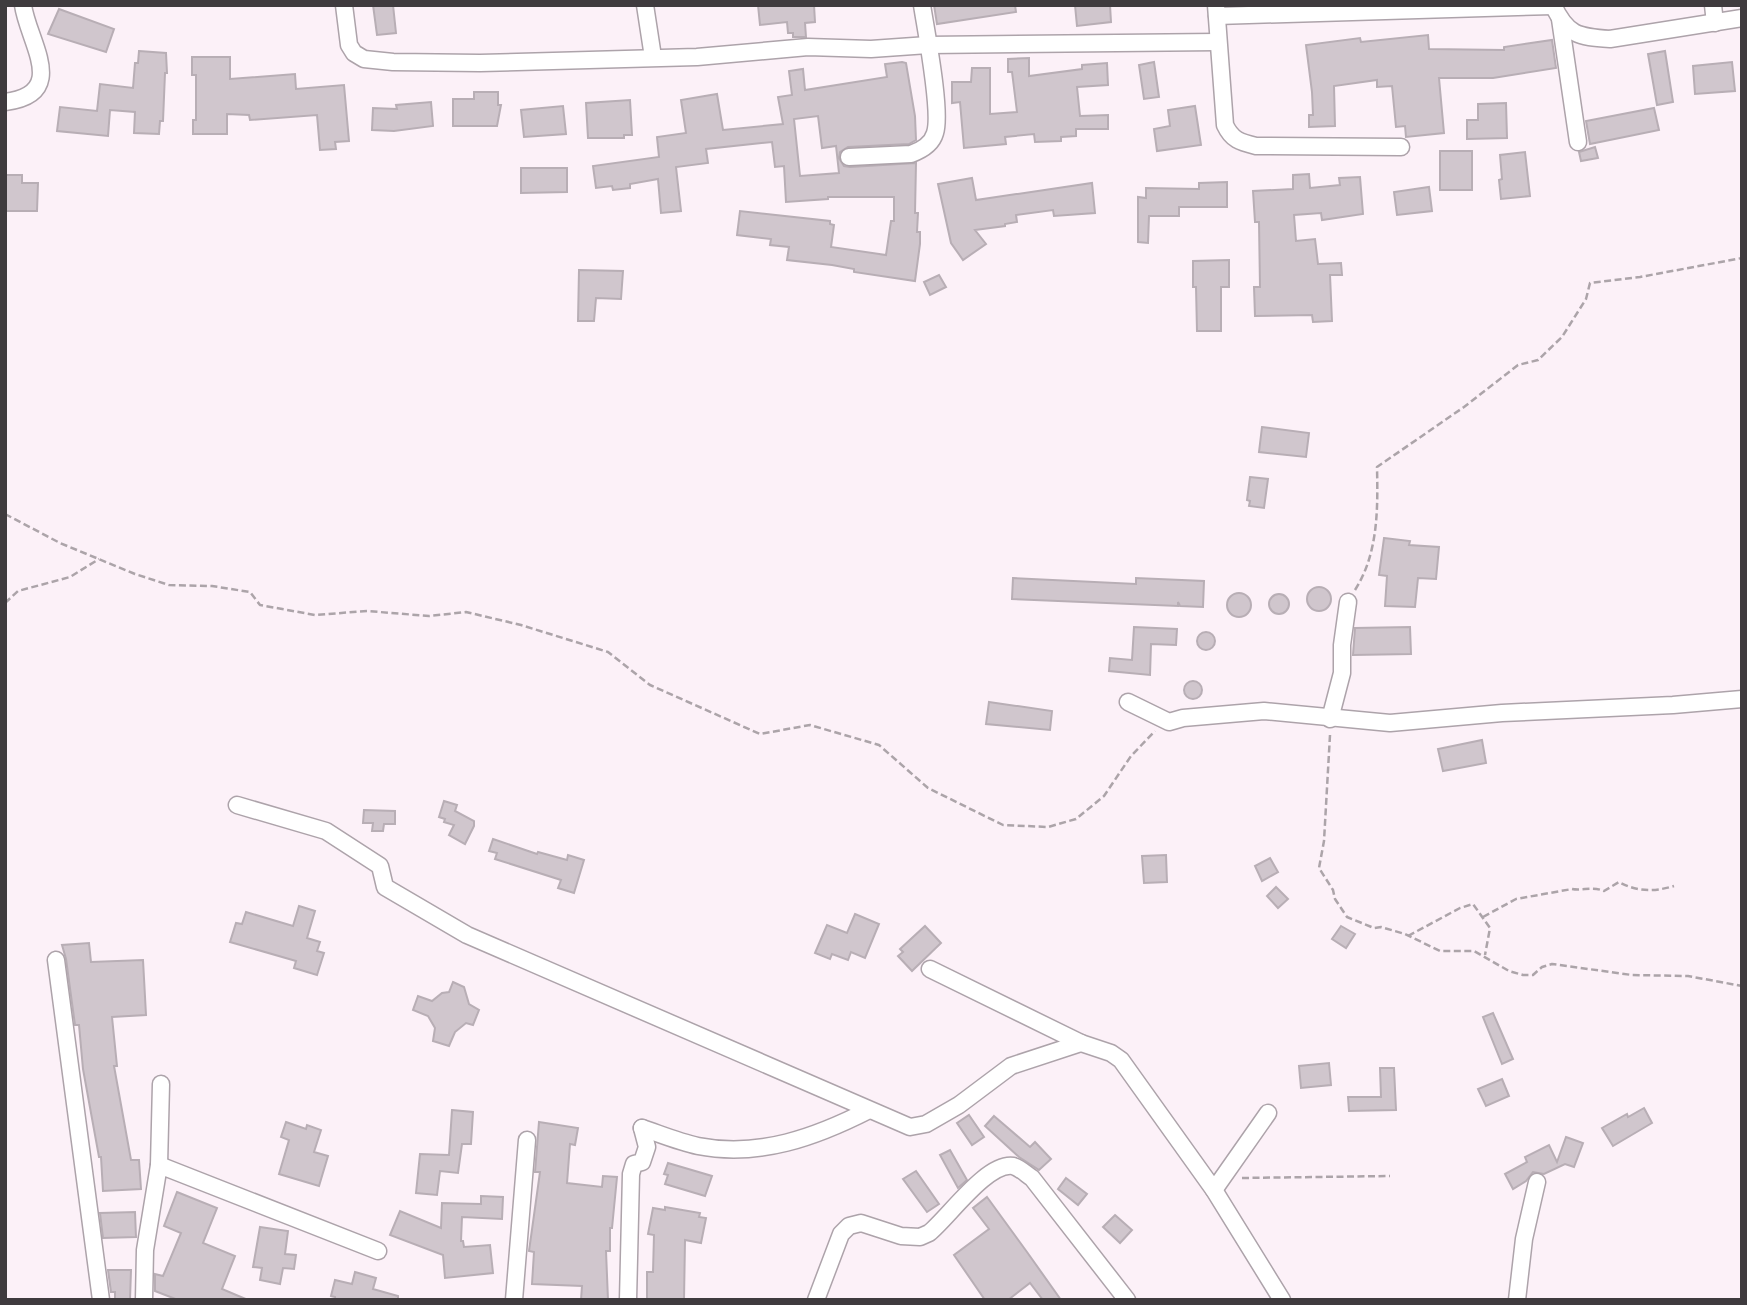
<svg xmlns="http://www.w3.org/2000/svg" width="1747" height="1305" viewBox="0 0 1747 1305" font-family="'Golos Text',sans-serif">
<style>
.building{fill:#d0c6cd;stroke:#b8aeb5;stroke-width:2;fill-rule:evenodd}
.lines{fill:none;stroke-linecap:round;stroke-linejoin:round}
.minor-casing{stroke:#ada3aa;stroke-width:19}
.path{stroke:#aca4a9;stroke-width:2.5;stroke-dasharray:7 3.5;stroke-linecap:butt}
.minor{stroke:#fff;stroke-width:16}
</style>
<rect width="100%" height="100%" fill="#fcf1f8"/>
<g class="building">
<path d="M373,5H393L396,33L377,35Z"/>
<path d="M758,5H814L815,22L805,23L806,37H793V33H788L787,22L760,25Z"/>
<path d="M934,5H1015L1016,12L937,24Z"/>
<path d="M1075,5H1110L1111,22L1077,26Z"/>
<path d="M59,9L114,29L106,52L48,34Z"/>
<path d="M1428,35L1429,49L1504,50V47L1552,40L1556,68L1493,78H1439L1444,133L1406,137L1405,126L1396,127L1392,86L1377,87V80L1334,86L1335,126L1309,127V115H1313L1312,92L1306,45L1360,38L1361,42Z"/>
<path d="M139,51L166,53L167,73H165L163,121H160L159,134L134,133L135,112L110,110L108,136L57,131L60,107L97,111L100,84L133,88L135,63H138Z"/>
<path d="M1665,51L1673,102L1657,105L1648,54Z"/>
<path d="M192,57H230V79L295,74L296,89L344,85L349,141L335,142L336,149L320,150L317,115L250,120L249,115L227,114V134H193V120H196V75H192Z"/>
<path d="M1029,58V76L1082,69V65L1107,63L1108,85L1077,87L1080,116L1108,115V129H1076V136L1061,137V141L1035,142L1034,134L1005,137L1006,144L964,148L960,102L952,103V82H971L972,68H990V114L1017,112L1012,72H1008V59Z"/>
<path d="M902,62L906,63L915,116L916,140L909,144L848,147L840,152L839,158L844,166L850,167L916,163L915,213H918L917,232H920V244L915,281L854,272V269L832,265L787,260L789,247L770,245L771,239L737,235L740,211L830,221V224L834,225L831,247L886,255L891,221H894V197H828V199L786,202L784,166L775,167L772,142L706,149L708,163L676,167L681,211L661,213L658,179L630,184V188L613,190L612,186L596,188L593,166L659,157L657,137L686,133L681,100L717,94L723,130L783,124L778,97L792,95L789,71L803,69L805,90L887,77L885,64ZM818,116L822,148L836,146L839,173L800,176L794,119Z"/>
<path d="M1154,62L1159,97L1144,99L1139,65Z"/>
<path d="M1732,62L1735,91L1695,94L1693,66Z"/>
<path d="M474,92H498V105H501L497,126H453V99H474Z"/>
<path d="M630,100L632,135H624V138H588L586,103Z"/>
<path d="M431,102L433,126L394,131L372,130L373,108L397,109L396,105Z"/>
<path d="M1506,103L1507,138L1467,139V120H1478V104Z"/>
<path d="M563,106L566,134L524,137L521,110Z"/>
<path d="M1195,106L1201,145L1157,151L1154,129L1170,126L1168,110Z"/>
<path d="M1654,108L1659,130L1590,144L1586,121Z"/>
<path d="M1595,147L1598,158L1581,161L1579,152Z"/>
<rect x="1440" y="151" width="32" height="39"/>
<path d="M1525,152L1530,196L1501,199L1499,180L1502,179L1500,155Z"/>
<path d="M521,168H567V192L521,193Z"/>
<path d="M1309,174L1310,188L1340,185L1339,178L1360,177L1363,214L1322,220L1321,213L1294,215L1296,241L1315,239L1318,264L1341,263L1342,275H1330L1332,321L1313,322L1312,315L1255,316L1254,287H1260L1259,222H1255L1253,191L1293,189V175Z"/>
<path d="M5,175H22V183H38L37,211H5Z"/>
<path d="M972,178L976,200L1092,183L1095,213L1054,216L1053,210L1016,215L1017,222L1005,224V226L975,230L986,244L963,260L951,243L938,184Z"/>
<path d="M1227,182V207H1179V216H1149L1148,243L1138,242V197L1146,198V188L1199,189V183Z"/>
<path d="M1429,187L1432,211L1397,215L1394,192Z"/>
<path d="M1229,260V287H1221V331H1197L1196,287H1193V261Z"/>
<path d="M579,270L623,271L621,299L596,298L594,321H578Z"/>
<path d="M939,275L946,287L930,295L924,282Z"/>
<path d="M1262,427L1309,433L1306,457L1259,452Z"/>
<path d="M1250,477L1268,479L1264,508L1249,506L1250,501L1247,500Z"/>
<path d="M1384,538L1410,541L1409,545L1439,547L1436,579L1418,578L1415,607L1385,606L1387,576L1379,575Z"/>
<path d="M1013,578L1136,584V578L1204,581L1203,607L1180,606L1178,602V606L1012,599Z"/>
<circle cx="1319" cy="599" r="12"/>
<circle cx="1239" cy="605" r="12"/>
<circle cx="1279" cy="604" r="10"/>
<path d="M1134,627L1177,629L1176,645L1151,644L1150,675L1109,671L1110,658L1132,660Z"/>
<path d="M1410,627L1411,654L1353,655L1355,628Z"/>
<circle cx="1206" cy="641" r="9"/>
<circle cx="1193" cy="690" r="9"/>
<path d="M989,702L1052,711L1050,730L986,724Z"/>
<path d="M1482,740L1486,763L1443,771L1438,749Z"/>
<path d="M444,801L457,805L455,811L474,821V826L465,844L449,835L454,825L444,822L445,819L439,817Z"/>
<path d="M364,810L395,811V824H384L383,831H372L373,823H363Z"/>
<path d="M493,839L537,854L538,852L567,860L568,855L584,860L574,893L558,888L561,880L495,859L497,853L489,851Z"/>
<path d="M1166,855L1167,882L1144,883L1142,856Z"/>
<path d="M1270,858L1278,872L1262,881L1255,866Z"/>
<path d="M1276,887L1288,899L1278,908L1267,896Z"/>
<path d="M299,906L315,911L307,938L320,942L317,951L324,953L317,975L294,968L296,961L230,942L236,923L242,924L246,912L293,926Z"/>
<path d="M855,914L879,924L865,958L851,952L848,960L832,954L830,959L815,953L827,925L847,933Z"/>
<path d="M925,926L941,943L912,971L898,956L903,952L900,949Z"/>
<path d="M1341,926L1355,934L1346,948L1332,939Z"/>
<path d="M89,943L91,962L143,960L146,1015L112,1017L117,1066H114L131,1160H139L141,1189L103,1191L101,1157H99L83,1069L79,1025H75L66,959L62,945Z"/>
<path d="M453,982L464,987L469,1004L479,1010L473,1025L466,1023L455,1032L449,1046L433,1041L435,1028L428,1016L413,1010L418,996L432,1001L442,993L449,992Z"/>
<path d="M1493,1013L1513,1059L1502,1064L1483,1017Z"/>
<path d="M1329,1063L1331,1085L1301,1088L1299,1066Z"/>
<path d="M1380,1068H1394L1396,1110L1349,1111L1348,1097H1381Z"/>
<path d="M1502,1079L1509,1096L1486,1106L1478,1089Z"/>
<path d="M1644,1108L1652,1123L1613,1146L1602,1128L1627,1114L1628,1117Z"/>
<path d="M452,1110L473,1112L471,1144H462L458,1173L440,1171L437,1195L416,1193L420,1154L449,1155Z"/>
<path d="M969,1115L984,1137L972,1145L957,1123Z"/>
<path d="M994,1116L1030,1147L1035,1142L1051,1159L1039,1170L1019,1157L985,1126Z"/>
<path d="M286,1122L306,1129L307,1125L321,1130L314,1152L328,1156L319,1186L279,1174L289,1140L281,1137Z"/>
<path d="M539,1122L578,1128L575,1145L570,1144L567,1183L602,1187L603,1176L617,1177L612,1228H610V1251H606L608,1300H581L582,1286L532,1284L534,1252L529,1251L540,1172H535Z"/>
<path d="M1566,1137L1583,1143L1574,1167L1565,1164L1544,1174L1533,1172L1526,1181L1513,1189L1505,1174L1527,1162L1525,1157L1549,1145L1557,1162Z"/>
<path d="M950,1150L967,1180L958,1188L940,1155Z"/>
<path d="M668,1163L712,1176L705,1196L665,1184L668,1175L664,1174Z"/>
<path d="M916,1171L939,1204L927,1212L903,1179Z"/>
<path d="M1066,1178L1087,1194L1078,1205L1058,1189Z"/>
<path d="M177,1192L217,1208L203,1243L235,1256L222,1289L248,1300H178L155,1291V1274L163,1276L181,1233L164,1226Z"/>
<path d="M481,1196L503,1197L502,1219L462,1217L461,1241H463L464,1247L490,1245L493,1273L445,1278L443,1255L390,1235L400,1211L441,1228L442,1203L481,1204Z"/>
<path d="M987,1197L1027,1252L1061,1300H1043L1030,1283L1008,1300H985L954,1255L989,1229L973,1208Z"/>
<path d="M665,1207L700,1213L699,1217L706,1218L701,1243L685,1240L684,1300H647V1272H653L654,1235L648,1234L653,1208L665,1210Z"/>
<path d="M135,1212L136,1237L103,1238L100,1213Z"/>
<path d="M1115,1215L1132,1230L1120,1243L1103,1227Z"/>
<path d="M260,1227L288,1231L285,1254L296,1255L294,1269L283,1268L280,1284L260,1280L262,1268L253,1267Z"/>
<path d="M108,1270H131L130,1300H115V1292H111Z"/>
<path d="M355,1272L376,1278L373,1289L398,1296V1300H335V1297L331,1296L335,1280L352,1284Z"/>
</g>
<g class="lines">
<defs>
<g id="minor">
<path d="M344,5L349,45L354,53L364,59L393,62L480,63L697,57L808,47L871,49L928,45L1218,42"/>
<path d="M645,5L653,57"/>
<path d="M1216,5L1225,125C1232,140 1240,142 1256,146L1401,147"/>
<path d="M1553,5C1567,35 1578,37 1610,39L1742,18"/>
<path d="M1713,5L1715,23"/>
<path d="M1217,16L1553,6"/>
<path d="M1560,19L1578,142"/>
<path d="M5,102C70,94 28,42 23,5"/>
<path d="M849,157L911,154C922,150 932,144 935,133C942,112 926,31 922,5"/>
<path d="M1128,702L1169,722L1183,718L1264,711L1390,723L1502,713L1673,705L1742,699"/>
<path d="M1330,719L1342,673V645L1348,602"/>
<path d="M237,805L326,831L380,866L385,887L467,935L910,1127L926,1124L959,1105L1011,1066L1081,1043"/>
<path d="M56,960L101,1300"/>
<path d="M930,969L1081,1043L1111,1053L1121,1060L1214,1190L1282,1300"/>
<path d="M642,1128C660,1134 679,1142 698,1146C759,1158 816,1137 869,1110"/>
<path d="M159,1165L161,1084"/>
<path d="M1214,1190L1268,1113"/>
<path d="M144,1300L145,1250L159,1165L378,1251"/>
<path d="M514,1300L527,1140"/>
<path d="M628,1300L631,1174L634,1164L642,1162L647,1147L642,1128"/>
<path d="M816,1300L841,1234L849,1226L861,1223L901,1236L920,1237L929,1233C948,1218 987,1162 1013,1166C1020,1168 1026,1174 1032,1178L1127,1300"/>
<path d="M1517,1300L1524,1239L1537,1182"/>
</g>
</defs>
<use href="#minor" class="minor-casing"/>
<g class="path">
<path d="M5,514L60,543L135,574L169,585L212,586L250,592L260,605L315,615L367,611L429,616L466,612L521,625L608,652L650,685L760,734L810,725L879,745L928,788L1003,825L1048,827L1076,819L1104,796L1131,756L1155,731"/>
<path d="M1355,590C1378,554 1378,510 1377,467L1464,407L1518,365L1538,360L1562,337L1586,299L1590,283L1640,277L1742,258"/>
<path d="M5,603L18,591L70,577L99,559"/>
<path d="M1330,735L1324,841L1319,868L1333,890L1335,899L1347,917L1374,928L1381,927L1405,934L1440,951H1474L1509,971L1523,975H1533L1542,967L1552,964L1632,975L1688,976L1742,986"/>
<path d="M1483,917L1516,899L1572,889C1583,891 1592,886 1604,891L1619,882C1637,892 1654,892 1674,886"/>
<path d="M1408,936L1460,908L1473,904L1490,928L1485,955"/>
<path d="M1242,1178L1390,1176"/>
</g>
<use href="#minor" class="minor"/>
</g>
<rect width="1747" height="1305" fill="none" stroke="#3f3b3e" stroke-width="14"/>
</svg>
